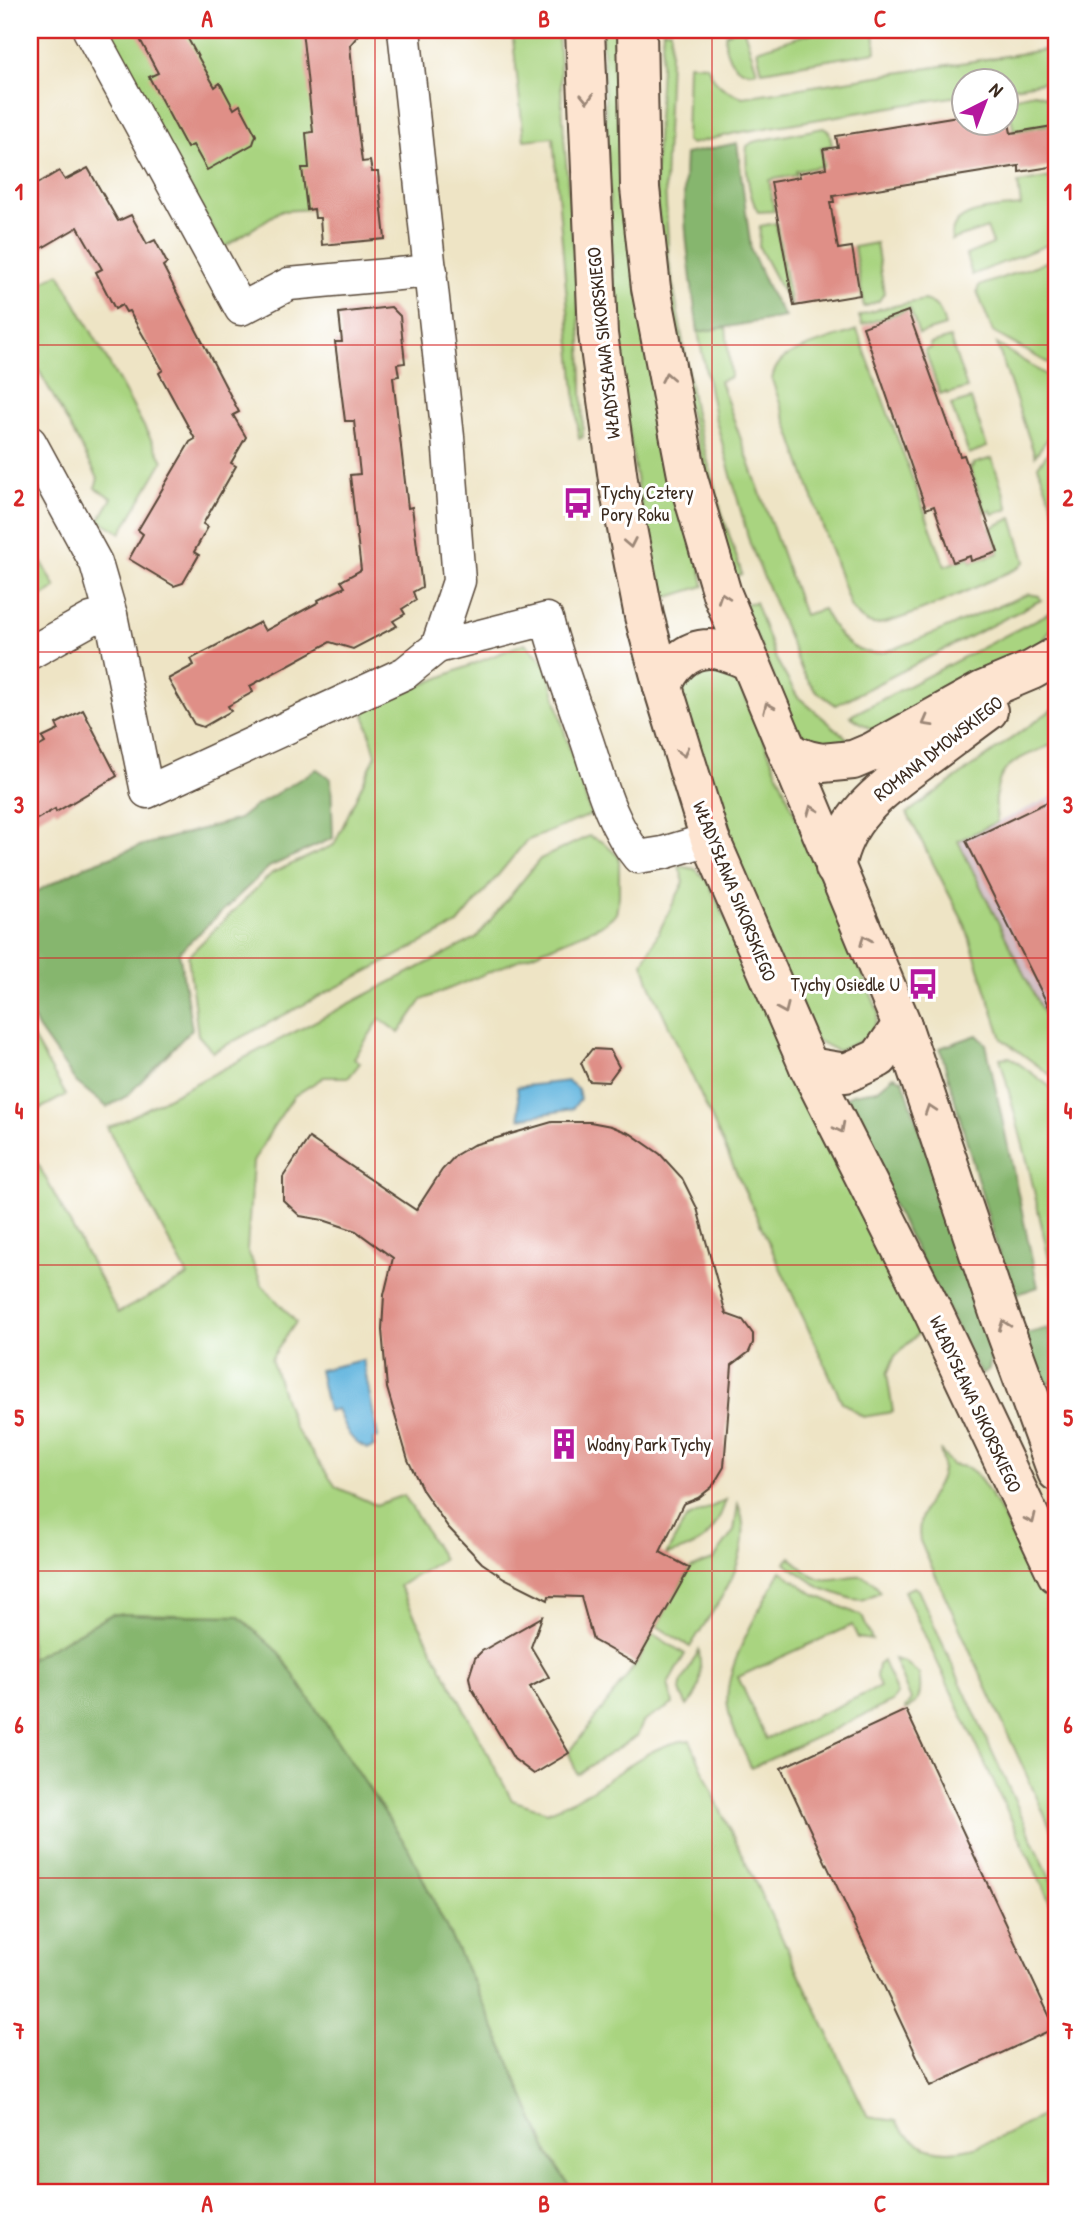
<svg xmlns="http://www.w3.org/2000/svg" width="1087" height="2223" viewBox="0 0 1087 2223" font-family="'Patrick Hand',sans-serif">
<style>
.industrial{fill:#d2bec4}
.green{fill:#a9d480;stroke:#727f4f;stroke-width:2}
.forest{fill:#86b66e;stroke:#607046;stroke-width:2}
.water{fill:#64b6df;stroke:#50707e;stroke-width:2}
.building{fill:#df8f87}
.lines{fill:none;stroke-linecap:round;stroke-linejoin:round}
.street-casing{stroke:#564637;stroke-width:35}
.secondary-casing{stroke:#564637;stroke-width:42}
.street{stroke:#fff;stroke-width:32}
.secondary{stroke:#fde4d0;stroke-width:38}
.oneway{stroke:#9c8777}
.grid{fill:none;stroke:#d62828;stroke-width:2;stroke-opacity:0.55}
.labels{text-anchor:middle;stroke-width:6;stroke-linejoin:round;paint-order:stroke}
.street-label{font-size:19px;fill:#3b2a1e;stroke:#fff}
.poi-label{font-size:19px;fill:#3b2a1e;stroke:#fff;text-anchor:start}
.neatline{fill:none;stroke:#d62828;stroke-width:2.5}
.grid-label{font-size:23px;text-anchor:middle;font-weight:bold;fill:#d62828}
</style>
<rect width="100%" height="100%" fill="#fff"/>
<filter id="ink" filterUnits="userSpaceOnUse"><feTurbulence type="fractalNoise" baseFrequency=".0143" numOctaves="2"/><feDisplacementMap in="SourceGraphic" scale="14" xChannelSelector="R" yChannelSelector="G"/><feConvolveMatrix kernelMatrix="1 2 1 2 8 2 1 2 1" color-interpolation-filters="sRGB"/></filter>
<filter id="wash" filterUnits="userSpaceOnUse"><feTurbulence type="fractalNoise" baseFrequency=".00686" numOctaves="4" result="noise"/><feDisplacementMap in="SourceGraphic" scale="28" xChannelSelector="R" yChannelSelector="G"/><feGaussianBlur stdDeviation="1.57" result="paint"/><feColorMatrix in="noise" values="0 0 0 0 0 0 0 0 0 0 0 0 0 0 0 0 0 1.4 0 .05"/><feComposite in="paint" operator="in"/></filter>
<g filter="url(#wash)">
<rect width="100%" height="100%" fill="#eee4c5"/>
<path class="industrial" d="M1057,794V1041L957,841Z"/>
<g class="green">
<path d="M105,30H335L343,107L314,209L280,211L223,248Z"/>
<path d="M512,30H558L564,137L581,340L583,437L579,439L553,137L524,140Z"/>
<path d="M602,30H616L620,128L704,586L659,600L639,497L616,348Z"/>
<path d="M663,30H671L665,185L669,261L695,414L721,510L742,574L734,577L686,400L658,211L655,174Z"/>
<path d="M734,30H744L757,71C736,76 721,53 726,34Z"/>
<path d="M820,30H856L858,33L874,31L876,52L762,71L757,50Z"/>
<path d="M1057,48V80L1007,88L1006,80H964V95L736,133L691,144L686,141L688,64L707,65C714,84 724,91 743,97Z"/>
<path d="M1034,93C1055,97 1051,106 1054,124L1014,131L1007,99Z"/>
<path d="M823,128L829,131L832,145L821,148L823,166L796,171L797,175L769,180L774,211L758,212C748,195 745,165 747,146L753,142Z"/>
<path d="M1052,177L1057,200V241L972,275L966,255L993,244L987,228L952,240C948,207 999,209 1021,206L1018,183Z"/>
<path d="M776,223L791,307L759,247L760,226Z"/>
<path d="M876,243L884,293L879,301L864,307L854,247Z"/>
<path d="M1057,258V368L993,332L977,291L979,286Z"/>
<path d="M59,273L163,461L121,533L99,520L112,498L95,488L98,478L30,354V289Z"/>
<path d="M924,300C939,304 941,312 945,326L919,334L910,309L862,325L859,316L879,309Z"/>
<path d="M726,327L731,377L720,381L804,615L823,609C833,629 848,652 873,653C884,654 898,647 909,643C949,628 988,609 1029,594L1039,596L1041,600L836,705L815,690L803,673L750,544L715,417L698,332Z"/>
<path d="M857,330L945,566L969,557L972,562L999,553L991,528L1012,518L1025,561L1020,567C995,578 892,628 872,624C862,622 857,614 851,608L772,380C773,372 776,366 782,360C795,348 839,337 857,330Z"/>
<path d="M950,338L967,388L947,394L946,392L940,394L925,350L931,348L930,344Z"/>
<path d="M997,344L1057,382V426L1035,456Z"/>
<path d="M971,399L987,447L969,454L951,405Z"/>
<path d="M1057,441V518L1038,466Z"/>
<path d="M992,458L1009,509L992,514L991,510L985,512L970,467L974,466L973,464Z"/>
<path d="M30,540L56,588L30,603Z"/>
<path d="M755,602L776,659L797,696L856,746C826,748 815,746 793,725L743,604Z"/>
<path d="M1051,612L1052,627L1040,646L884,737L850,716Z"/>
<path d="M525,643L547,665L566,737L591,815L526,841L458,924L213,1052L198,1035L188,956L272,873L334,845L376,755L363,709Z"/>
<path d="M713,660L734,670L879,1013L870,1037L837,1051L808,1036L723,838L678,688L693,669Z"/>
<path d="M1057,706V743C1012,761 990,765 997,822L958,841L1057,1041V1080L1002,1039L965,925L907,813Z"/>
<path d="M589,836L603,842L619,857V896L616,914L600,926L422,1000L399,1033L380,1019L354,1058L360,1063L349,1077H324L294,1096L273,1127L253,1162L247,1249L262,1285L296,1322L271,1359L294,1427L336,1487L376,1505L404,1495L443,1559L399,1586L512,1800L547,1812C559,1807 571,1802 583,1795C617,1776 650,1743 690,1740L718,1805L868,2117L896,2121C937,2184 1008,2132 1057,2108V2193H574L548,2153L491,2020L408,1848L279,1653L238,1616L112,1614L30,1659V1159L38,1164L118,1313L188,1276L107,1127L117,1124L476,938L540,859Z"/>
<path d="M679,866L695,869L707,880L923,1329L895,1356L887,1374L893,1412L863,1417L842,1402L651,987L643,963L684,882Z"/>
<path d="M30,1033L66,1095L30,1114Z"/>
<path d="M1010,1057L1057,1092V1296L1029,1168L1000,1058Z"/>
<path d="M940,1450L952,1465C957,1466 964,1466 968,1468C990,1480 1023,1560 1036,1585L1044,1582L1057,1611V1842L920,1541C913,1501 953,1486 940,1450Z"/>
<path d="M726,1500C714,1537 702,1546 666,1555L686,1519Z"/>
<path d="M738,1504C759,1554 715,1606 690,1647L657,1626L690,1568L713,1560L734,1531Z"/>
<path d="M791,1557C799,1565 807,1574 818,1578C843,1585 864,1561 880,1592L862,1600L852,1599L821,1588L785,1563Z"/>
<path d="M781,1571L815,1595L862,1616L872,1640L858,1638L852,1625L738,1677L766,1739L880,1687L876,1677L878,1665L883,1661L897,1694L892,1702L751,1768C743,1748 731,1729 728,1707C721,1671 763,1603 781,1571Z"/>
<path d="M914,1587L918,1590L1057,1893V1917L904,1591Z"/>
<path d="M653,1634L685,1654L668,1684L673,1704L643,1722L637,1736L577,1774L569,1753L636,1664Z"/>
<path d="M699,1650C701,1672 704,1689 687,1706L680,1691L681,1684Z"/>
<path d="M894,1659L905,1662L919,1674C922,1692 921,1701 906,1710L905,1708L911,1700Z"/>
</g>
<g class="forest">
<path d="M737,143L751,250L770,293L785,317L698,332C690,273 681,214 685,154Z"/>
<path d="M317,769L331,779L333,838L269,867L179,952L192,1029L127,1096L107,1107L76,1082L38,1028L30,1011V895L83,867L143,845L239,819L254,807Z"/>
<path d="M977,1035L986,1044L1038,1287L1011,1296L940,1048Z"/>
<path d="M894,1076L903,1080L992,1349L989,1369L981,1375L840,1103L852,1094L877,1090Z"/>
<path d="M1048,1328L1057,1370V1381L1041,1385L1023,1335Z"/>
<path d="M112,1614L238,1616L279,1653L408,1848L491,2020L548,2153L574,2193H30V1659Z"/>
</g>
<g class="water">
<path d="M568,1081L578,1089L580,1099L572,1109L520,1118L517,1087Z"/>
<path d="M363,1360L378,1437L373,1440L374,1447L368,1449C349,1442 344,1426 337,1409L328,1411L319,1370Z"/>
</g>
<g id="blocks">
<g class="building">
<path d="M135,30H183L215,87L220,83L234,109L240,105L256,135L253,144L207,170L193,145L187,148L149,77L158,73Z"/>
<path d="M302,30H363L350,45L358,130L362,162L370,161L372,172H378L385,239L322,245L320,218H315L314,209L307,210L302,168H309L306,133L313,132Z"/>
<path d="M1006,108L1011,133L1053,126L1057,166L1019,172V166L833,196L834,202H830L838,249L852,247L860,295L794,306L771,182L800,177L799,173L826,168L823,149L838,147L836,136L964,115V122H1006Z"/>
<path d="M88,168L118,221L131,215L147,244L155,240L167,263L163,266L239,412L233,415L246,437L231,463L236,466L203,524L208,527L194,552L199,555L183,583L174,586L129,559L143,534L138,530L190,442L195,439L159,373L163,370L129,311L126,312L122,305L115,309L96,272L102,269L78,227L30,255V188L59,171L65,180Z"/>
<path d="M391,307L400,316L405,363L397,364L399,376L393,377L408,508L412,507L422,587L413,592L416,600L402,609L405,614L393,621L397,626L353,649L330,642L250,686L253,692L228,706L231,711L203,727L194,724L168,679L194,665L191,659L260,622L265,631L319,602L318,600L345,587L341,581L361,570L350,475L360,474L354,421H345L335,342H342L339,313Z"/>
<path d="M908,311L960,456L964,455L998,552L971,561L970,556L953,562L934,506L926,509L863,327Z"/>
<path d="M83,710L117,776L56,812L55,809L30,823V752L45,743L42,738L59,730L56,724Z"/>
<path d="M1047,802L1057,824V1023L966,841Z"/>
<path d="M592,1049L610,1050L619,1067L608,1082L589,1081L581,1063Z"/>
<path d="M552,1122H590L611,1126L631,1134L660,1154L682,1178L697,1208L726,1314L743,1320L753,1334V1343L749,1352L732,1365L724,1467L712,1487L698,1498L683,1504L660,1552L690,1568L636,1664L593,1640L581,1597L549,1596L548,1600L504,1578L482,1563L448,1527L423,1491L408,1460L387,1388L382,1330L384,1295L393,1258L356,1231L323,1220L300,1216L283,1200V1177L309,1138L416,1210L442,1170L456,1155L473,1145Z"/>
<path d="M542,1617L531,1647L549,1677L530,1687L569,1753L534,1774L514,1759L471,1687L469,1677L475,1658L482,1651Z"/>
<path d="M906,1710L1055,2028L931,2086L781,1768Z"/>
</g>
</g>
</g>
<g filter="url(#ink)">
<use href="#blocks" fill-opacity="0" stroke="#564637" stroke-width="2"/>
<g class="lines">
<defs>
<g id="street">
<path d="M89,30L241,309L289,284L431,271"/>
<path d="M30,442L96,563L111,615L147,792L405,673L437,647L459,581L448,437L404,30"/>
<path d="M437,647L547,619C557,660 572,698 586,738C600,779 610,823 638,857L663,853L710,839"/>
<path d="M30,653L91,619L111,615"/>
</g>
<g id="secondary">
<path d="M585,30L598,334L619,487L644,616L663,687L710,839L809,1067L934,1314L1057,1574"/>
<path d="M637,30L640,188L651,288L687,475L722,594L902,1025L1000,1316L1057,1472"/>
<path d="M663,687C669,667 687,649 709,649C722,648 736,656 748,660"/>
<path d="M788,753L808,760L822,763L853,760L872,752L982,691L1032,670L1057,656"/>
<path d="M835,868C844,816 882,790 922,760C944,744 966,727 988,711"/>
<path d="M809,1067L846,1073L879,1058L902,1025"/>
</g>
</defs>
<use href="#street" class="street-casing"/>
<use href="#secondary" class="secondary-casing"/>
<use href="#street" class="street"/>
<use href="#secondary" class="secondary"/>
</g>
<defs><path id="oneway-chevron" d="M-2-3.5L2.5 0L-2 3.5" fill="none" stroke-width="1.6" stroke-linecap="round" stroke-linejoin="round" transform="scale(1.75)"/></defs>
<g class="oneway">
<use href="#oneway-chevron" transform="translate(587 98) rotate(88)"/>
<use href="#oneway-chevron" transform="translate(667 377) rotate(-101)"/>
<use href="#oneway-chevron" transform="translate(630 543) rotate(79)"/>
<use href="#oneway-chevron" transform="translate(723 597) rotate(-109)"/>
<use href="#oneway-chevron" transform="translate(768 707) rotate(-114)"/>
<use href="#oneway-chevron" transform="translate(927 722) rotate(151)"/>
<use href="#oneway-chevron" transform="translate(683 752) rotate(73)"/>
<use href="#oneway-chevron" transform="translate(812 810) rotate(-112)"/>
<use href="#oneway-chevron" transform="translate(865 940) rotate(-113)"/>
<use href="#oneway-chevron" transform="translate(784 1009) rotate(66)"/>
<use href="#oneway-chevron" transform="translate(930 1109) rotate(-109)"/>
<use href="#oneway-chevron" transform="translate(840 1128) rotate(63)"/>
<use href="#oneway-chevron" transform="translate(1004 1325) rotate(-110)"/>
<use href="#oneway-chevron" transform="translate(1031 1519) rotate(65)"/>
</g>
</g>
<path class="grid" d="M375,30V2193M712,30V2193M30,345H1057M30,652H1057M30,958H1057M30,1265H1057M30,1571H1057M30,1878H1057"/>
<defs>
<symbol id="bus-bare" viewBox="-9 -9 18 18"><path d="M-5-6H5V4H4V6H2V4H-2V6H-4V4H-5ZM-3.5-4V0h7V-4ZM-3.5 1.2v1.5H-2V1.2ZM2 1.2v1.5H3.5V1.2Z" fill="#b5179e" stroke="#fff" stroke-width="2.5" paint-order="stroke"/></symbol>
<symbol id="building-bare" viewBox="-9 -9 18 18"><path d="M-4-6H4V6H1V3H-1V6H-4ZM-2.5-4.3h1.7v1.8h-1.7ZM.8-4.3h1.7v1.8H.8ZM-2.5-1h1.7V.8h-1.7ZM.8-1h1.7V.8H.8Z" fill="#b5179e" stroke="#fff" stroke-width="2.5" paint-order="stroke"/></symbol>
</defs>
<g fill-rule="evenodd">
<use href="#bus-bare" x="556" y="481" width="44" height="44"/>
<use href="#bus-bare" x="901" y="962" width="44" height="44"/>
<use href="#building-bare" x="542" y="1422" width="44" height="44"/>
</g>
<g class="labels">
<g class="street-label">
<text transform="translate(603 343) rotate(-96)" y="7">WŁADYSŁAWA SIKORSKIEGO</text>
<text transform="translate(938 748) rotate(-38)" y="7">ROMANA DMOWSKIEGO</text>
<text transform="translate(735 891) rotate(68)" y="7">WŁADYSŁAWA SIKORSKIEGO</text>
<text transform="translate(976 1404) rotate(65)" y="7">WŁADYSŁAWA SIKORSKIEGO</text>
</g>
<g class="poi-label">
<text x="601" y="499">Tychy Cztery<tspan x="601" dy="22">Pory Roku</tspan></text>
<text x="900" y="991" text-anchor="end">Tychy Osiedle U</text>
<text x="587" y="1451">Wodny Park Tychy</text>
</g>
</g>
<rect width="1087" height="2223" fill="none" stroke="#fff" stroke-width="77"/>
<g transform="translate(985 102) rotate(42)"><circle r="33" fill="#ffffff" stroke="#b1aaa5" stroke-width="2"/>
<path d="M0-5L12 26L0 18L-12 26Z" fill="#b5179e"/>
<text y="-10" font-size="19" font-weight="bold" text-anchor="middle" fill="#3b2a1e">N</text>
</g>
<rect x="38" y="38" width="1010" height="2146" class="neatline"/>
<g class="grid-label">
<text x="207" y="27">A</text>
<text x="544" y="27">B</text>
<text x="880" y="27">C</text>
<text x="19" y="200">1</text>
<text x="1068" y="200">1</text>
<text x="19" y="506">2</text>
<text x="1068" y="506">2</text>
<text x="19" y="813">3</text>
<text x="1068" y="813">3</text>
<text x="19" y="1119">4</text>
<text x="1068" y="1119">4</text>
<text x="19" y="1426">5</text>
<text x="1068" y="1426">5</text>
<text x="19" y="1733">6</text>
<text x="1068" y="1733">6</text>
<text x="19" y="2039">7</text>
<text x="1068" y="2039">7</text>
<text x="207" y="2212">A</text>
<text x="544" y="2212">B</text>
<text x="880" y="2212">C</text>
</g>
</svg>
